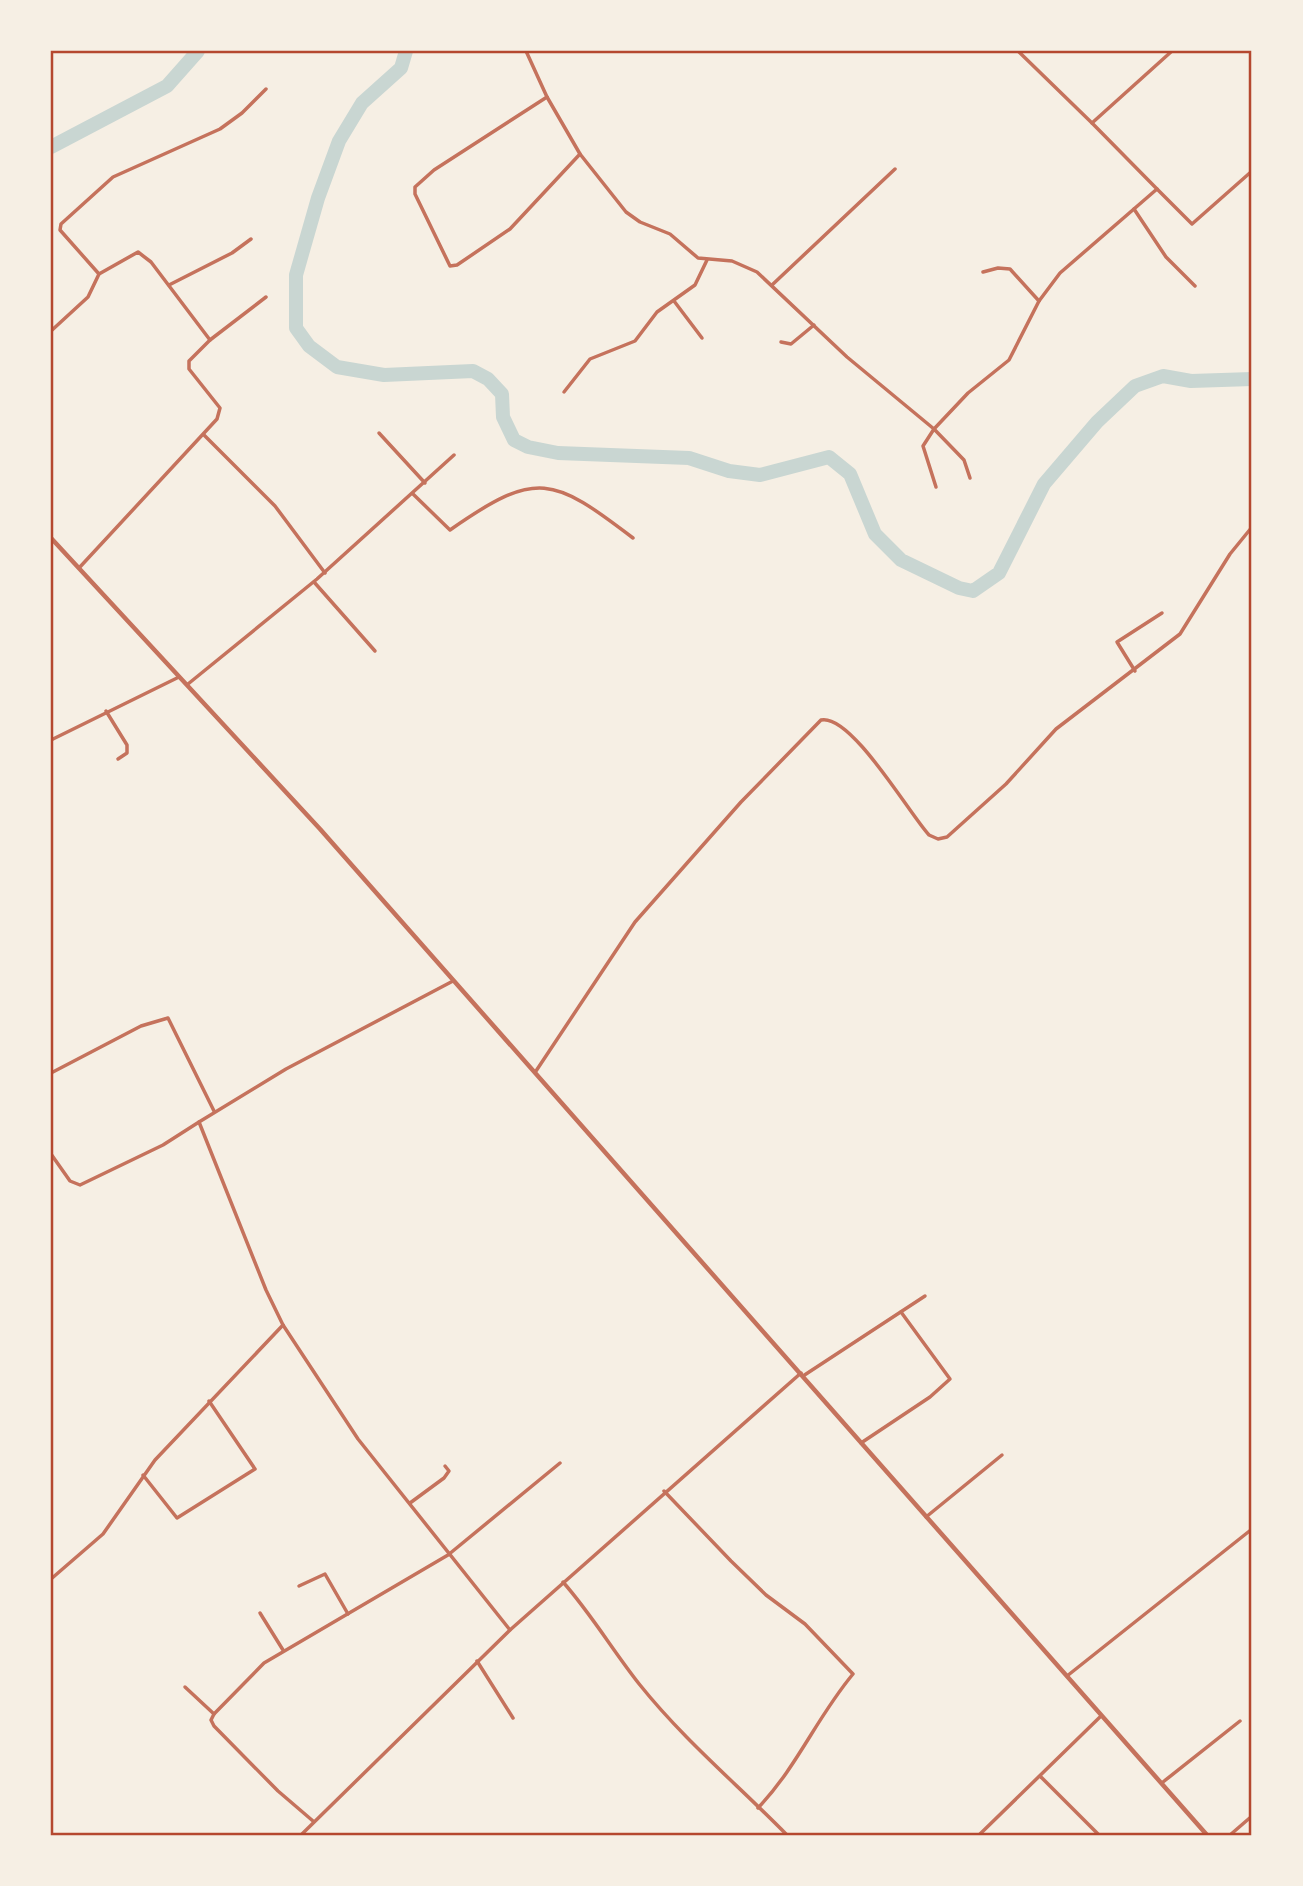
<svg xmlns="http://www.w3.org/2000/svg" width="1303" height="1886" viewBox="0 0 1303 1886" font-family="Montserrat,sans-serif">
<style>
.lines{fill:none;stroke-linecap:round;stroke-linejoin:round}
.river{stroke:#c9d6d2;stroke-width:14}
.minor{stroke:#c5725c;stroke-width:3.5}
.tertiary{stroke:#c5725c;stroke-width:4.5}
.neatline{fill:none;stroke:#b5482f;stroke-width:2.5}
</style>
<rect width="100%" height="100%" fill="#f6efe4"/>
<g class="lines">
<g class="river">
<path d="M406,51L401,68L362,103L339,141L318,198L296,275V328L309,346L337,367L384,375L473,371L488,379L502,394L503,417L514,440L528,447L558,453L689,458L729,471L760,475L829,457L850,474L875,534L901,560L959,588L973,591L999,573L1044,484L1097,422L1135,386L1163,376L1191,381L1252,379"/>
<path d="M51,147L167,86L198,51"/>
</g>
<g class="minor">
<path d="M526,51L547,97L580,154L626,212L640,222L670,234L698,258L732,261L757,272L847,357L934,429L968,393L1009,360L1039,301L1060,273L1157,189L1092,123"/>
<path d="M1018,51L1092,123L1172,51"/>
<path d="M547,97L434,170L415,187V194L450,266L457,265L510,229L580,154"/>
<path d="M1157,189L1192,224L1252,171"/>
<path d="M1134,209L1166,257L1195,286"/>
<path d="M983,272L998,268L1010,269L1039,301"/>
<path d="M99,274L60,230L61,224L113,177L220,129L242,113L266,89"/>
<path d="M169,285L232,253L251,239"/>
<path d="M772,285L895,169"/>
<path d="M674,301L702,338"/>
<path d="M51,331L88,297L99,274L138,252L151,262L210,340"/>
<path d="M781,342L791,344L814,325"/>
<path d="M564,392L590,359L635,341L657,312L695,285L707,260"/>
<path d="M379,433L425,483"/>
<path d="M204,435L275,506L325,573"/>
<path d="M936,487L923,446L934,429L964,460L970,478"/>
<path d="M413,494L450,530C537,469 553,477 633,538"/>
<path d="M79,568L217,419L220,408L189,369V361L210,340L266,297"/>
<path d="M314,582L375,651"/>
<path d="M1135,671L1117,642L1162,613"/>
<path d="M188,684L317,579L454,455"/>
<path d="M106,711L127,745V753L118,759"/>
<path d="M51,740L179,677"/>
<path d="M453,981L286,1069L199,1122L266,1290L283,1325L358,1439L510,1630"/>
<path d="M536,1071L635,922L741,802L821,720C851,713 910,815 929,835L938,839L947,837L1006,784L1056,729L1180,634L1230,554L1252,527"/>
<path d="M51,1073L141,1026L168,1018L214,1111"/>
<path d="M51,1154L70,1181L80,1185L163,1145L199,1122"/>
<path d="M803,1376L925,1296"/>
<path d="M861,1443L930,1397L950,1379L901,1312"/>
<path d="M143,1475L177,1518L255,1469L209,1401"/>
<path d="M664,1491L731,1561L766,1595L805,1624L853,1674C817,1717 797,1767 758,1808"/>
<path d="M410,1503L444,1478L449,1471L445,1466"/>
<path d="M926,1517L1002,1455"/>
<path d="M51,1579L103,1534L155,1460L283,1325"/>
<path d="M563,1582C592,1615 613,1651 640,1685C684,1740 738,1785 787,1835"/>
<path d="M299,1586L325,1574L348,1614"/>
<path d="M260,1613L283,1650"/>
<path d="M477,1661L513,1718"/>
<path d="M1067,1676L1252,1529"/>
<path d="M185,1687L214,1714"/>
<path d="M1041,1777L1099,1835"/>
<path d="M1163,1782L1240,1721"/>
<path d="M313,1821L278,1791L214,1726L211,1720L214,1714L264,1663L448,1555L560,1463"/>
<path d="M301,1835L510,1630L801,1373"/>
<path d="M979,1835L1101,1716"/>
<path d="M1230,1835L1252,1816"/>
</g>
<path class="tertiary" d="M51,538L320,829L1207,1835"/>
</g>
<rect width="1303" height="1886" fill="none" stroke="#f6efe4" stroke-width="105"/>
<rect x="52" y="52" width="1198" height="1782" class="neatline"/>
</svg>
